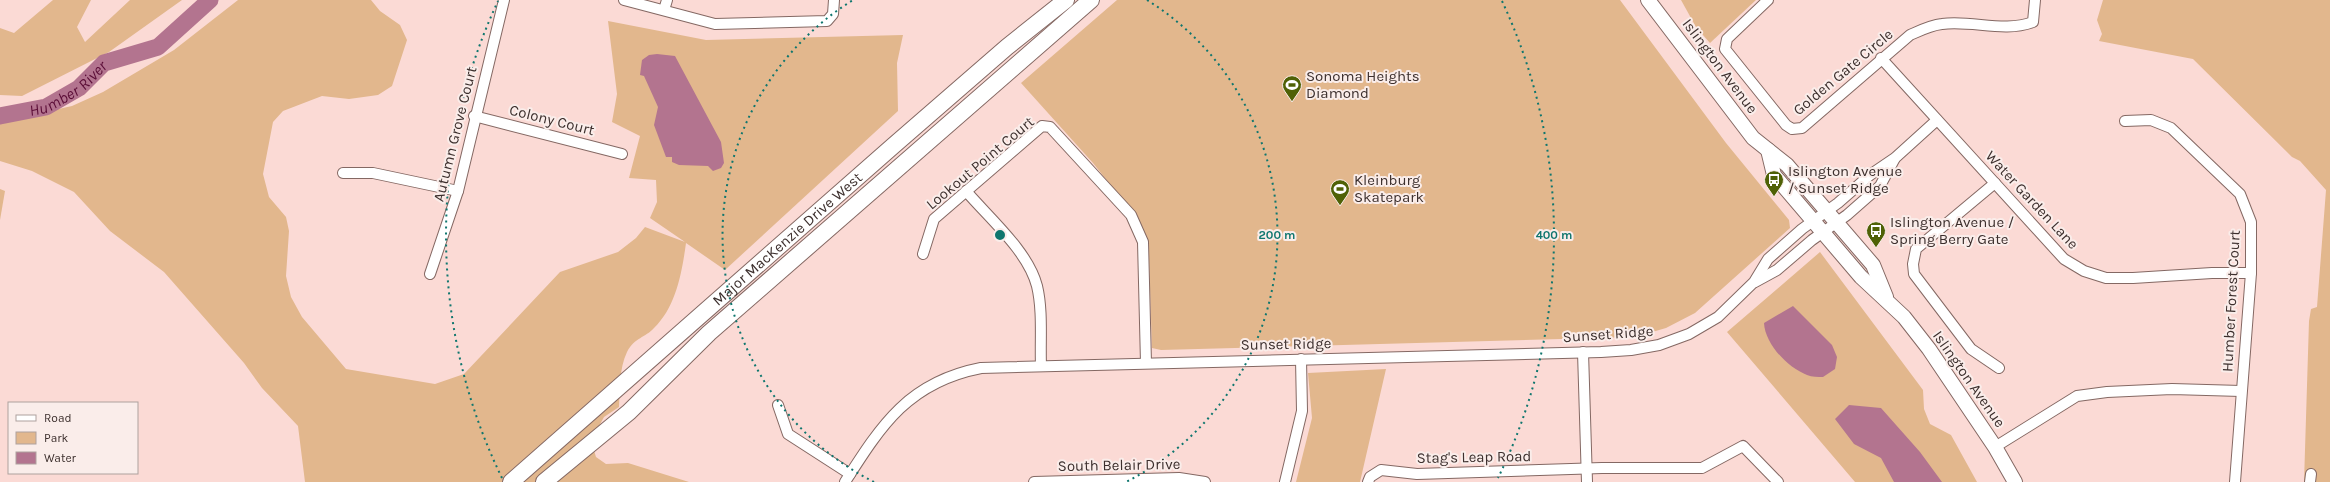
<svg xmlns="http://www.w3.org/2000/svg" width="2330" height="482" viewBox="0 0 2330 482" font-family="Karla,sans-serif">
<style>
.green{fill:#e2b78d}
.water{fill:#b3748f}
.lines{fill:none;stroke-linecap:round;stroke-linejoin:round}
.river{stroke:#b3748f;stroke-width:17}
.minor-casing{stroke:#846863;stroke-width:12}
.secondary-casing{stroke:#846863;stroke-width:16}
.primary-casing{stroke:#846863;stroke-width:18}
.minor{stroke:#fff;stroke-width:10}
.secondary{stroke:#fff;stroke-width:14}
.primary{stroke:#fff;stroke-width:16}
.ring{fill:none;stroke:#0f766e;stroke-width:2;stroke-dasharray:2 4}
.labels{text-anchor:middle;stroke-width:4;stroke-linejoin:round;paint-order:stroke}
.street-label{font-size:15px;fill:#3c2f2d;stroke:#faedea}
.poi-label{font-size:15px;fill:#3c2f2d;stroke:#faedea;text-anchor:start}
.water-label{font-size:16px;font-style:italic;fill:#5b0d37;stroke:#faedea}
.centre{fill:#0f766e;stroke:#faedea;stroke-width:2}
.ring-label{font-size:12px;text-anchor:middle;font-weight:bold;fill:#0f766e;stroke:#faedea;stroke-width:4;stroke-linejoin:round;paint-order:stroke}
</style>
<rect width="100%" height="100%" fill="#fbdad5"/>
<g class="green">
<path d="M53,0H91L77,27L85,42L130,0H182L109,52L22,96L0,95V28L14,33Z"/>
<path d="M238,0H371L380,11L400,25L407,40L392,86L378,95L349,99L322,96L283,111L273,122L263,174L269,197L286,217L289,231L286,276L291,297L302,317L346,369L435,384L464,374L560,272L618,252L636,238L645,227L685,242L650,218L657,202L656,180L629,178L640,136L612,122L617,94L608,21L706,40L903,35L897,63L898,111L725,270L686,243C682,272 676,307 654,328C645,338 635,337 627,352C619,369 620,389 619,407L604,417L593,437L592,444L596,457L606,464L628,463L689,482H305L298,426L262,388L244,363L164,272L110,231L74,192L32,171L0,161V122L72,106L103,92L174,50Z"/>
<path d="M1117,0H1620L1726,143L1789,220L1790,228L1695,313L1666,328L1635,337L1161,350L1152,348L1149,259L1139,221L1093,163L1021,83Z"/>
<path d="M1681,0H1756L1710,43L1696,27Z"/>
<path d="M2103,0H2330V482H2304L2309,321L2311,309L2317,307L2326,190L2300,161L2292,157L2193,59L2099,41L2102,34L2097,20Z"/>
<path d="M0,189L5,191L0,220Z"/>
<path d="M1820,252L1923,390L1924,409L1930,424L1951,435L1977,482H1855L1727,332Z"/>
<path d="M1386,369L1360,482H1296L1312,418L1308,373Z"/>
</g>
<g class="water">
<path d="M657,54L675,56L721,142L724,163L721,168L713,171L708,166L679,165L672,162V157H666L654,125L658,107L644,76L640,75L642,60L649,55Z"/>
<path d="M1793,306L1832,345L1837,357L1835,369L1823,377C1818,377 1812,377 1807,375C1788,368 1765,344 1764,323Z"/>
<path d="M1849,405L1881,408L1920,452L1942,482H1894L1881,458L1854,444L1835,419Z"/>
</g>
<g class="lines">
<path class="river" id="s1" d="M0,116L46,107L79,88L104,63L158,47L210,0"/>
<defs>
<g id="minor">
<path d="M624,0L715,24L827,21L833,14L834,0"/>
<path d="M1768,0L1727,39L1725,49L1786,125L1792,129L1802,128L1910,35C1921,30 1931,25 1942,24C1973,20 2004,33 2033,22L2035,0"/>
<path d="M664,10L667,0"/>
<path d="M1881,58L2064,259L2084,271L2106,278H2133L2212,273H2251"/>
<path d="M474,116L622,154"/>
<path d="M2125,121L2151,120L2171,128L2240,194L2251,222V273L2235,482"/>
<path d="M343,173H373L458,191"/>
<path d="M1995,183L1916,249L1913,264L1914,274L1971,349L1999,368"/>
<path d="M966,191C989,218 1028,251 1037,286C1043,311 1040,340 1041,366"/>
<path d="M923,254L934,219L1042,126L1050,127L1131,215L1143,242L1146,363"/>
<path d="M430,274L458,191L504,0"/>
<path d="M1755,282L1777,270L1812,240L1847,215L1880,186L1894,160"/>
<path d="M1583,352L1587,482"/>
<path d="M778,405L788,434L850,474"/>
<path d="M1995,447L2077,396L2107,392L2172,389L2241,391"/>
<path d="M845,482C882,424 909,382 981,368L1601,352L1631,350L1659,345L1689,334L1718,317L1754,282L1768,259L1802,229L1838,203L1870,175L1895,158L1937,120"/>
<path d="M1034,482L1179,478L1205,482"/>
<path d="M1285,482L1302,411L1301,359"/>
<path d="M1368,482L1370,477L1381,470L1417,474L1602,468H1702L1743,446L1778,482"/>
<path d="M2310,482L2311,474"/>
</g>
<g id="secondary">
<path d="M1648,0L1753,138L1787,165L1873,265L1886,297"/>
<path d="M1768,150L1774,175L1861,277L1904,317L1929,349L1995,447L2015,482"/>
</g>
<g id="primary">
<path id="s2" d="M511,482L893,146L1007,47L1066,0"/>
<path d="M544,482L629,412L709,333L1091,0"/>
</g>
</defs>
<use href="#minor" class="minor-casing"/>
<use href="#secondary" class="secondary-casing"/>
<use href="#primary" class="primary-casing"/>
<use href="#minor" class="minor"/>
<use href="#secondary" class="secondary"/>
<use href="#primary" class="primary"/>
</g>
<g class="ring">
<path d="M874 482A277 277 0 0 1 853 0M1147 0A277 277 0 0 1 1126 482"/>
<path d="M502 478A554 554 0 0 1 498 1M1502 1A554 554 0 0 1 1498 478"/>
</g>
<defs>
<symbol id="stadium-pin" viewBox="-11 -11 22 30"><path d="M0 17L-7.5 6A9.5 9.5 0 1 1 7.5 6Z" fill="#4f6106" stroke="#faedea"/><path d="M0-5a6.5 5 0 1 0 0 10a6.5 5 0 1 0 0-10ZM-3.5-1.8h7v3.6h-7Z" fill="#fff"/></symbol>
<symbol id="bus-pin" viewBox="-11 -11 22 30"><path d="M0 17L-7.5 6A9.5 9.5 0 1 1 7.5 6Z" fill="#4f6106" stroke="#faedea"/><path d="M-5-6H5V4H4V6H2V4H-2V6H-4V4H-5ZM-3.5-4V0h7V-4ZM-3.5 1.2v1.5H-2V1.2ZM2 1.2v1.5H3.5V1.2Z" fill="#fff"/></symbol>
</defs>
<g fill-rule="evenodd">
<use href="#stadium-pin" x="1281" y="74" width="22" height="30"/>
<use href="#bus-pin" x="1763" y="169" width="22" height="30"/>
<use href="#stadium-pin" x="1329" y="178" width="22" height="30"/>
<use href="#bus-pin" x="1865" y="220" width="22" height="30"/>
</g>
<g class="labels">
<g class="street-label">
<text transform="translate(1720 66) rotate(53)" y="5">Islington Avenue</text>
<text transform="translate(1843 72) rotate(-40)" y="5">Golden Gate Circle</text>
<text transform="translate(552 120) rotate(14)" y="5">Colony Court</text>
<text transform="translate(455 134) rotate(-76)" y="5">Autumn Grove Court</text>
<text transform="translate(980 163) rotate(-40)" y="5">Lookout Point Court</text>
<text transform="translate(2032 200) rotate(47)" y="5">Water Garden Lane</text>
<text dy="5" stroke="none"><textPath href="#s2" startOffset="368">Major MacKenzie Drive West</textPath></text>
<text transform="translate(2231 301) rotate(-87)" y="5">Humber Forest Court</text>
<text transform="translate(1608 334) rotate(-4)" y="5">Sunset Ridge</text>
<text transform="translate(1286 344) rotate(-1)" y="5">Sunset Ridge</text>
<text transform="translate(1969 379) rotate(55)" y="5">Islington Avenue</text>
<text transform="translate(1474 457) rotate(-1)" y="5">Stag's Leap Road</text>
<text transform="translate(1119 465) rotate(-1)" y="5">South Belair Drive</text>
</g>
<g class="poi-label">
<text x="1306" y="81">Sonoma Heights<tspan x="1306" dy="17">Diamond</tspan></text>
<text x="1788" y="176">Islington Avenue<tspan x="1788" dy="17">/ Sunset Ridge</tspan></text>
<text x="1354" y="185">Kleinburg<tspan x="1354" dy="17">Skatepark</tspan></text>
<text x="1890" y="227">Islington Avenue /<tspan x="1890" dy="17">Spring Berry Gate</tspan></text>
</g>
<g class="water-label">
<text dy="6" stroke="none"><textPath href="#s1" startOffset="75">Humber River</textPath></text>
</g>
</g>
<circle cx="1000" cy="235" r="6" class="centre"/>
<g class="ring-label">
<text x="1277" y="239">200 m</text>
<text x="1554" y="239">400 m</text>
</g>
<rect x="8" y="402" width="130" height="72" fill="#faedea" stroke="#aea19e"/>
<rect x="16" y="415" width="20" height="6" fill="#ffffff" stroke="#aea19e"/>
<text x="44" y="422" font-size="12" fill="#3c2f2d">Road</text>
<rect x="16" y="432" width="20" height="12" fill="#e2b78d" stroke="#aea19e"/>
<text x="44" y="442" font-size="12" fill="#3c2f2d">Park</text>
<rect x="16" y="452" width="20" height="12" fill="#b3748f" stroke="#aea19e"/>
<text x="44" y="462" font-size="12" fill="#3c2f2d">Water</text>
</svg>
